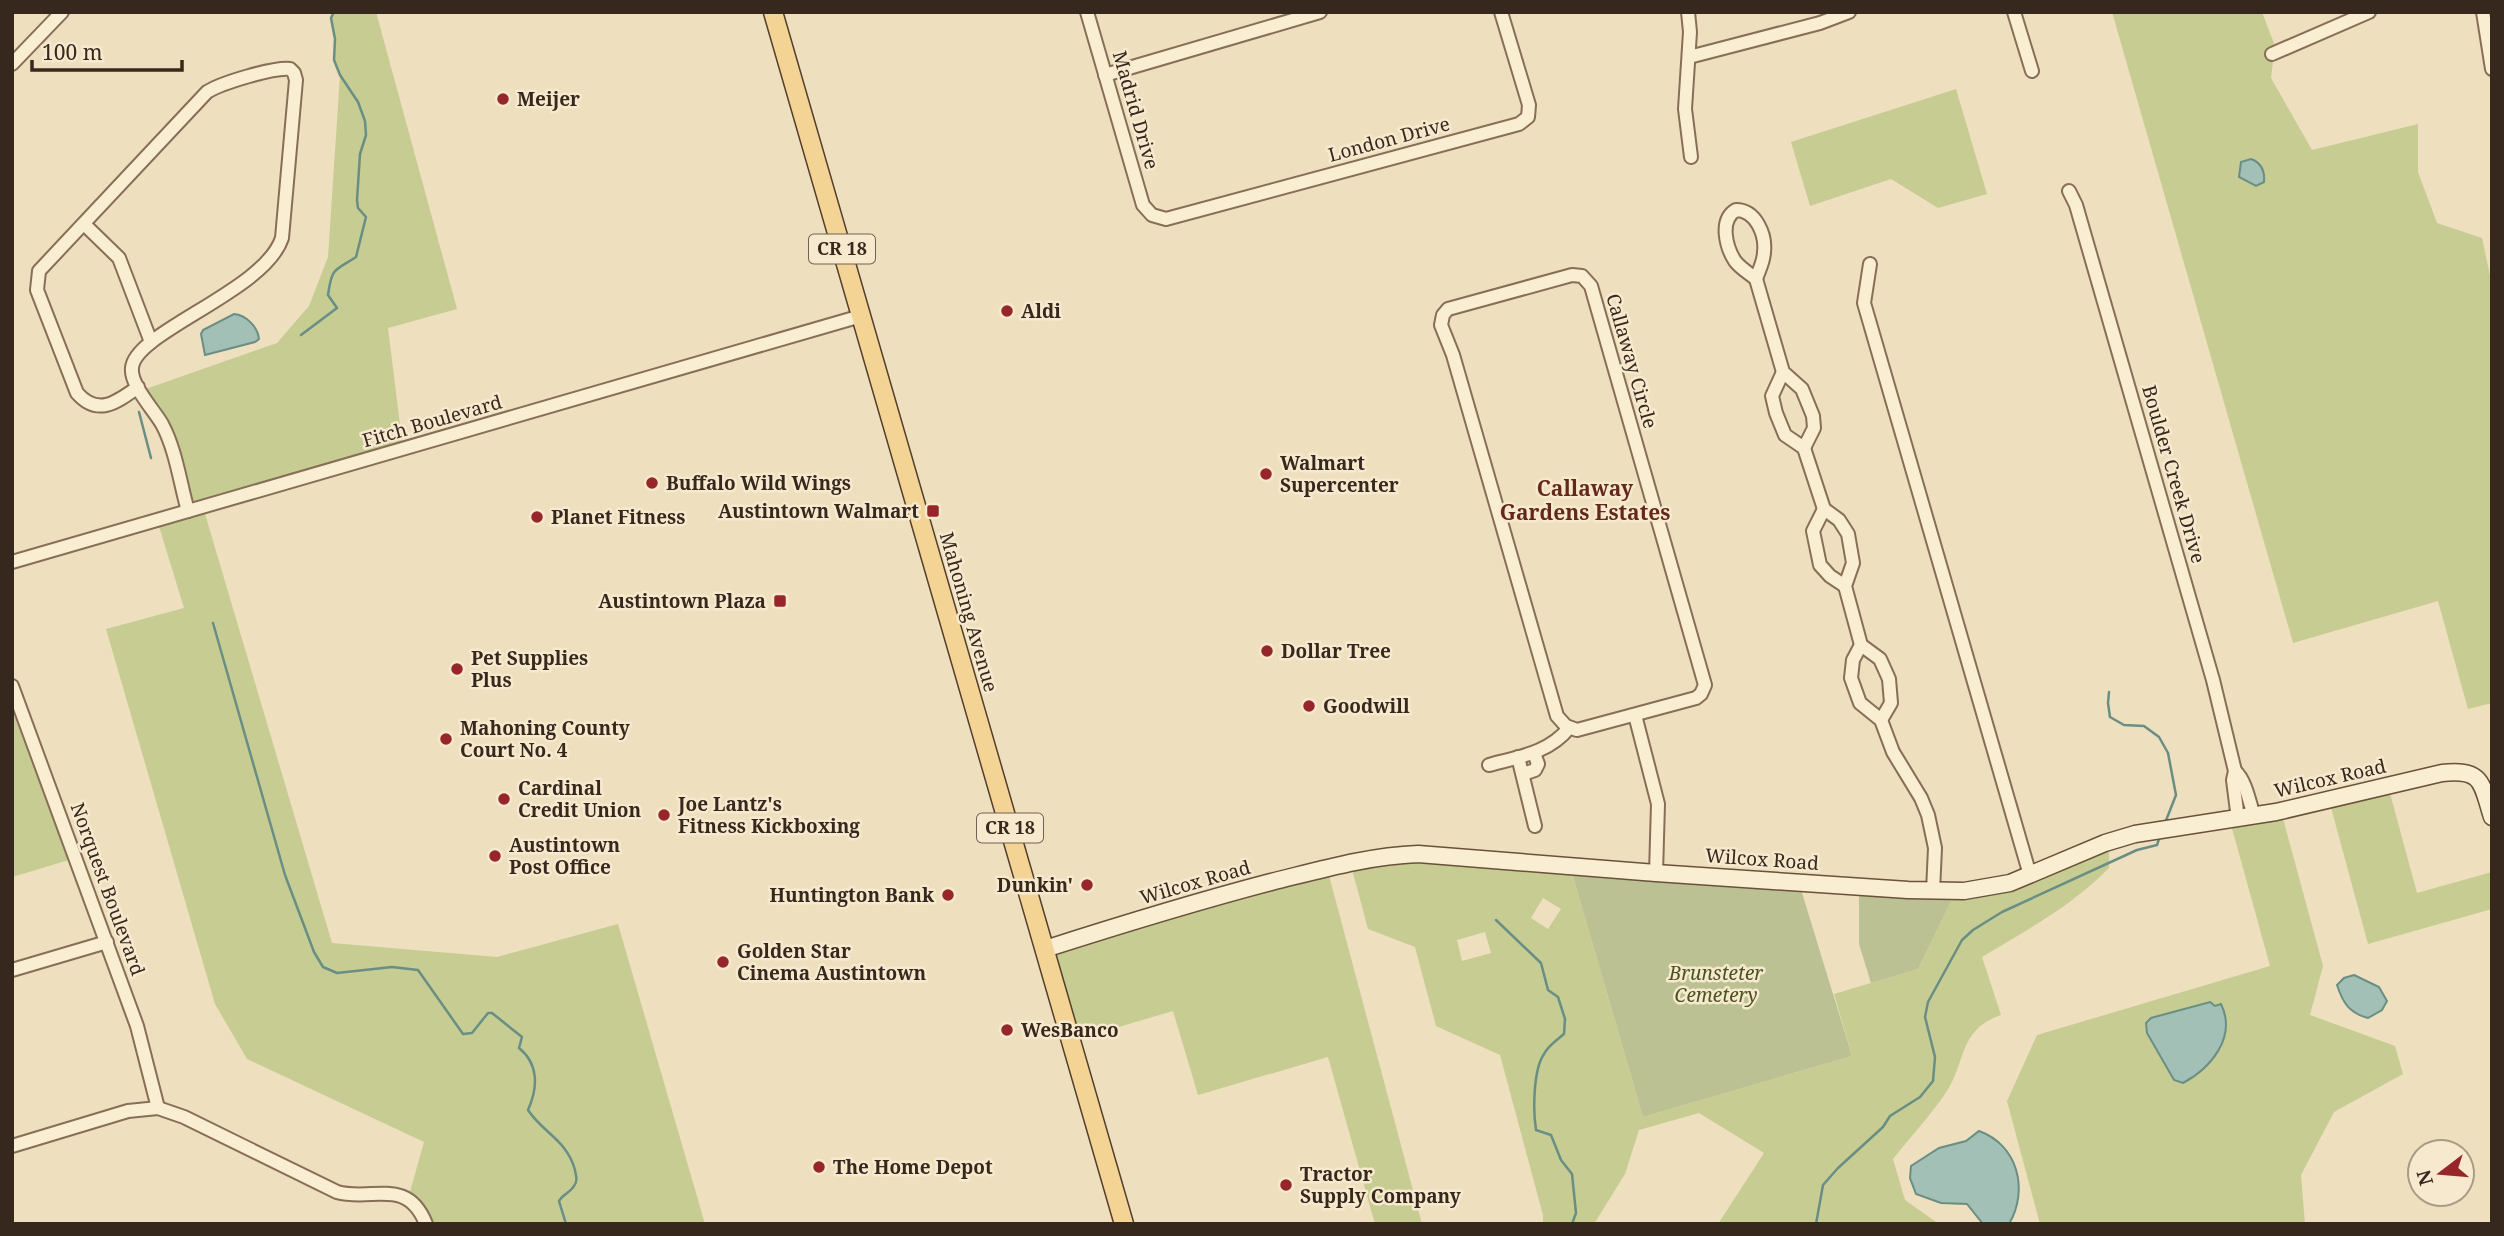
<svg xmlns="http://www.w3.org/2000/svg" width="2504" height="1236" viewBox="0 0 2504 1236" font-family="'Noto Serif',serif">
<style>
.green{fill:#c7cc93;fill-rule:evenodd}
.cemetery{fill:#bcc193}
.water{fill:#a2c0b6;stroke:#698e84;stroke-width:2}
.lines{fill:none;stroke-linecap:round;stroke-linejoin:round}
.stream{stroke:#698e84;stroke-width:2.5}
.street-casing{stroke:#876f57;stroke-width:16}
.secondary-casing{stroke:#69513a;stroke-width:19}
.primary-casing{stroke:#543e2c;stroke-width:21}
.street{stroke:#f9edd2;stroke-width:12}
.secondary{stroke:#f9edd2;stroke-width:16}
.primary{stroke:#f3d495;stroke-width:18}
.poi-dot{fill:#97262a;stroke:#f6e9ce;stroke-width:2.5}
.labels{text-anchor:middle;stroke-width:5;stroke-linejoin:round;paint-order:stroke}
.shield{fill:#f6e9ce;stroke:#706251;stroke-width:2}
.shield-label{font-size:18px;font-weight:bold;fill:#36281c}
.poi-label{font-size:19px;font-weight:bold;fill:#36281c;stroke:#f6e9ce;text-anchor:start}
.street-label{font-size:19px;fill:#36281c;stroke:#f6e9ce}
.park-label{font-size:19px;font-style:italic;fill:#485322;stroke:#f6e9ce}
.neighbourhood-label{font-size:21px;font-weight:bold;fill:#63281b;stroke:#f6e9ce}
</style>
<rect width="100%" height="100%" fill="#eedfbf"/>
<g class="green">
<path d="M334,12H376L457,309L388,328L403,449L203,507L332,943L497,957L618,924L705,1224H426L408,1199L424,1142L247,1059L215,1004L106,629L184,608L157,520L187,511L168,438L140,391L277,343L309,306L328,257L340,75L334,60L335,39L331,18Z"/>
<path d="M2112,12H2262L2275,46L2271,78L2312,150L2418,124V172L2437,223L2482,238L2492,285V703L2468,709L2438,601L2293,643Z"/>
<path d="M1956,89L1987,194L1938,208L1891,179L1810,206L1791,142Z"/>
<path d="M12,710L69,860L12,877Z"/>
<path d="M2388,786L2417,893L2492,872V909L2368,944L2329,800Z"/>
<path d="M2281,811L2323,966L2310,1015L2395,1046L2403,1074L2334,1112L2301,1175L2305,1224H2040L2007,1101L2037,1035L2270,966L2230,821ZM2210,1002L2215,1006L2225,1036L2202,1070L2183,1083L2174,1080L2147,1033L2151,1018Z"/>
<path d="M2109,842V868C2073,905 2027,930 1982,957L2001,1015C1959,1029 1966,1061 1947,1091C1932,1114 1911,1136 1893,1159L1905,1200L1939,1224H1718L1764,1153L1699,1113L1639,1130L1625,1174L1594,1224H1543V1215L1500,1055L1436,1026L1415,947L1368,929L1350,862L1374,857L1570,866L1643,1117L1852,1056L1834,994L1918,969L1956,891H1964ZM1543,898L1561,909L1548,929L1531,918ZM1485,932L1491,953L1462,961L1457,940Z"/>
<path d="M1327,868L1422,1224H1375L1328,1057L1198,1095L1173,1011L1071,1041L1045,949Z"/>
</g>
<g class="cemetery">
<path d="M1570,866L1799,883L1852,1056L1643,1117Z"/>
<path d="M1859,887L1956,891L1918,969L1871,983L1859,944Z"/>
</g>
<g class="water">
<path d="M2251,159C2262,163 2265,171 2264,182L2256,186L2239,177L2241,162Z"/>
<path d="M234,314C246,315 258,327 259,339L255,342L205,355L201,334L203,330Z"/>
<path d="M2354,975L2379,987L2387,1001L2382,1010L2368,1018C2349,1013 2343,1003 2337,985L2344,978Z"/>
<path d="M2210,1002L2215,1006L2221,1004C2237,1037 2211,1068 2183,1083L2174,1080L2147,1033L2146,1023L2151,1018Z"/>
<path d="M1979,1131C2018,1145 2029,1190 2009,1224H1983L1967,1204L1941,1203L1916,1194L1910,1178L1911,1166L1939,1148L1966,1141Z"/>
</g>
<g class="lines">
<g class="stream">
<path d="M301,335L337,308L328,295C332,266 335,271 356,257L366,217L358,208L357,200L360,154L366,135L365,121L358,102L340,75L334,60L335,39L331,18L334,12"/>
<path d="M139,412L151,458"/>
<path d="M213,623L285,875L314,952L323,967L337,973L392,967L418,970L463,1034L472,1033L488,1013H492L522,1037L519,1048C539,1064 538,1088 528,1110C543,1133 567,1140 575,1170C576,1176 578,1181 574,1186C570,1193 563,1194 559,1201L566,1224"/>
<path d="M2109,692L2108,703L2110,717L2124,725L2144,726L2159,737L2168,753L2176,795L2165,823"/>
<path d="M1496,920L1541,963L1548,990L1558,997L1565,1019L1564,1034C1557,1040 1548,1046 1544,1054C1533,1070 1533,1111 1536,1130L1551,1135L1561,1160L1572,1174L1576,1213L1572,1224"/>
<path d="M1816,1224L1823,1185L1838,1168L1883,1127L1890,1116L1920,1097L1933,1081L1935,1057L1925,1017L1928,1002L1962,940L1973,930L2002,912L2137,850L2157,845L2160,836"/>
</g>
<defs>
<g id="street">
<path d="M1087,12L1143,205L1152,215L1166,219L1519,124L1528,117L1529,105L1501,12"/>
<path d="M1688,12L1690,32L1685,109L1691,157"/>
<path d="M2014,12L2032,71"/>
<path d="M2483,12L2492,69"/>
<path d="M2272,54L2369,12"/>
<path d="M1689,57L1820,23L1849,12"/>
<path d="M12,64L62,12"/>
<path d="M1105,75L1320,12"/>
<path d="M2069,191L2076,205L2213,680L2235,771L2233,780L2238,819"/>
<path d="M1736,210C1756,210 1766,235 1764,252C1764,261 1759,270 1756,279C1749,273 1740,268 1735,261C1726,247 1719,220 1736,210Z"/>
<path d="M84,224L119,258L151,342"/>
<path d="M1870,264L1864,303L2030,875"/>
<path d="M1572,275L1582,276L1591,286L1705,685L1701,694L1696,698L1577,730L1566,726L1557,716L1453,355L1441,325L1443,315L1448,309Z"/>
<path d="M1756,279L1783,372L1802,389L1813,416L1814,428L1804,448"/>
<path d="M1783,372L1772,396L1776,413L1785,435L1804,448L1824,509L1839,520L1848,534L1853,563L1845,586L1861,645L1880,659L1889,679L1891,703L1881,720"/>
<path d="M138,387C117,402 98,417 77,393L37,290L39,271L207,92C221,83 274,67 290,69L294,73L296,80L282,238C265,291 134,332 132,368C130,385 154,410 162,424C176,450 180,483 188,511"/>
<path d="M1824,509L1813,531L1820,565L1830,576L1845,586"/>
<path d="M12,562L861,316"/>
<path d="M1861,645L1853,660L1851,678L1860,703L1881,720L1893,752L1921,798L1928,815L1935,848L1933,891"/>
<path d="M12,686L137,1026L158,1108"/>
<path d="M1635,715L1658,804L1656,873"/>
<path d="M1518,757L1535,826"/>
<path d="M1489,765C1518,757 1549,753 1569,728"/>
<path d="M2235,771C2246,781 2249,801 2254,816"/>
<path d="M1523,774L1535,770L1538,764L1534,753"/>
<path d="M12,970L107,942"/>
<path d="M12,1146L128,1111L158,1108L184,1117L337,1192C372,1202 407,1176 426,1224"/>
</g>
<path id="secondary" d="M1045,949C1120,925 1195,902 1271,882C1320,870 1367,856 1418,854L1656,873L1908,890L1964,891L2010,883L2105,843L2135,834L2276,812L2442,773C2483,769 2481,782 2492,817"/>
<path id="primary" d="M773,12L1124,1224"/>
</defs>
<use href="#street" class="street-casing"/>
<use href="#secondary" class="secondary-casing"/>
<use href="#primary" class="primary-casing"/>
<use href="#street" class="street"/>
<use href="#secondary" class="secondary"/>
<use href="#primary" class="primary"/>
</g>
<g class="poi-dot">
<circle cx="503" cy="99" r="7"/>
<circle cx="1007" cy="311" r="7"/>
<circle cx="1266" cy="474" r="7"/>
<circle cx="652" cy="483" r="7"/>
<rect x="926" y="504" width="14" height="14" rx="3.5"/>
<circle cx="537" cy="517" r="7"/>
<rect x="773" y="594" width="14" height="14" rx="3.5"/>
<circle cx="1267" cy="651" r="7"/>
<circle cx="457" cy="669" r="7"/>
<circle cx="1309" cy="706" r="7"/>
<circle cx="446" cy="739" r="7"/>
<circle cx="504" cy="799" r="7"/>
<circle cx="664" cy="815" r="7"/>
<circle cx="495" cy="856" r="7"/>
<circle cx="1087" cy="885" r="7"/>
<circle cx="948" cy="895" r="7"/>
<circle cx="723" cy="962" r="7"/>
<circle cx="1007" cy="1030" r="7"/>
<circle cx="819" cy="1167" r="7"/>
<circle cx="1286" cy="1185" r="7"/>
</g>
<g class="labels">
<g class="shield">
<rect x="809" y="234.5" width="66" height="29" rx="5"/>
<rect x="977" y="813.5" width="66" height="29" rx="5"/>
</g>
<g class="shield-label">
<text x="842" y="255">CR 18</text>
<text x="1010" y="834">CR 18</text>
</g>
<g class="poi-label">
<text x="517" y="106">Meijer</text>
<text x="1021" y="318">Aldi</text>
<text x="1280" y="470">Walmart<tspan x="1280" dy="22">Supercenter</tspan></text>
<text x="666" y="490">Buffalo Wild Wings</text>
<text x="919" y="518" text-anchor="end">Austintown Walmart</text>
<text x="551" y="524">Planet Fitness</text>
<text x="766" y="608" text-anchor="end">Austintown Plaza</text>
<text x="1281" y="658">Dollar Tree</text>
<text x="471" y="665">Pet Supplies<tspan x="471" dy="22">Plus</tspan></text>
<text x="1323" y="713">Goodwill</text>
<text x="460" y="735">Mahoning County<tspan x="460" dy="22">Court No. 4</tspan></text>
<text x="518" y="795">Cardinal<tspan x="518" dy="22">Credit Union</tspan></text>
<text x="678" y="811">Joe Lantz's<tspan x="678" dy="22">Fitness Kickboxing</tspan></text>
<text x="509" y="852">Austintown<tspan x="509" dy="22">Post Office</tspan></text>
<text x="1073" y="892" text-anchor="end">Dunkin'</text>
<text x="934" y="902" text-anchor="end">Huntington Bank</text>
<text x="737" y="958">Golden Star<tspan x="737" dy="22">Cinema Austintown</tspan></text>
<text x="1021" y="1037">WesBanco</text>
<text x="833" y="1174">The Home Depot</text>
<text x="1300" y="1181">Tractor<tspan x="1300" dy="22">Supply Company</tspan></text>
</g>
<g class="street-label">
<text transform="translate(1136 110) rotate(74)" y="7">Madrid Drive</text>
<text transform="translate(1389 139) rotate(-15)" y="7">London Drive</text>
<text transform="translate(1632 361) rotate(74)" y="7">Callaway Circle</text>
<text transform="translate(432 421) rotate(-16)" y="7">Fitch Boulevard</text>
<text transform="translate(2174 474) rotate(74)" y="7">Boulder Creek Drive</text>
<text transform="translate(969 612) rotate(74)" y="7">Mahoning Avenue</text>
<text transform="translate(2330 778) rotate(-13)" y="7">Wilcox Road</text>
<text transform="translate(1762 859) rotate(4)" y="7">Wilcox Road</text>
<text transform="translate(1195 882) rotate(-16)" y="7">Wilcox Road</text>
<text transform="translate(108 889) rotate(70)" y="7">Norquest Boulevard</text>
</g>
<g class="park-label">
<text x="1716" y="980">Brunsteter<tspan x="1716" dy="22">Cemetery</tspan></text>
</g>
<g class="neighbourhood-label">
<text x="1585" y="496">Callaway<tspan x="1585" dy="24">Gardens Estates</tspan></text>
</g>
</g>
<rect width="2504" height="1236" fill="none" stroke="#36281c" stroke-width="28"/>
<g transform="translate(2441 1173) rotate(254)"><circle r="33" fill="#f6e9ce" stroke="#a99c87" stroke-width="2"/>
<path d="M0-5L12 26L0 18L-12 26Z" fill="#97262a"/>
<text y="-10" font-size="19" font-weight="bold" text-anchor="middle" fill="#36281c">N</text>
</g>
<path d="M32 60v10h150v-10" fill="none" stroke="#36281c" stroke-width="3.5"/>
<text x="42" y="60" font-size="21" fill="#36281c" stroke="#f6e9ce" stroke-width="5" paint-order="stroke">100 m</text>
</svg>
